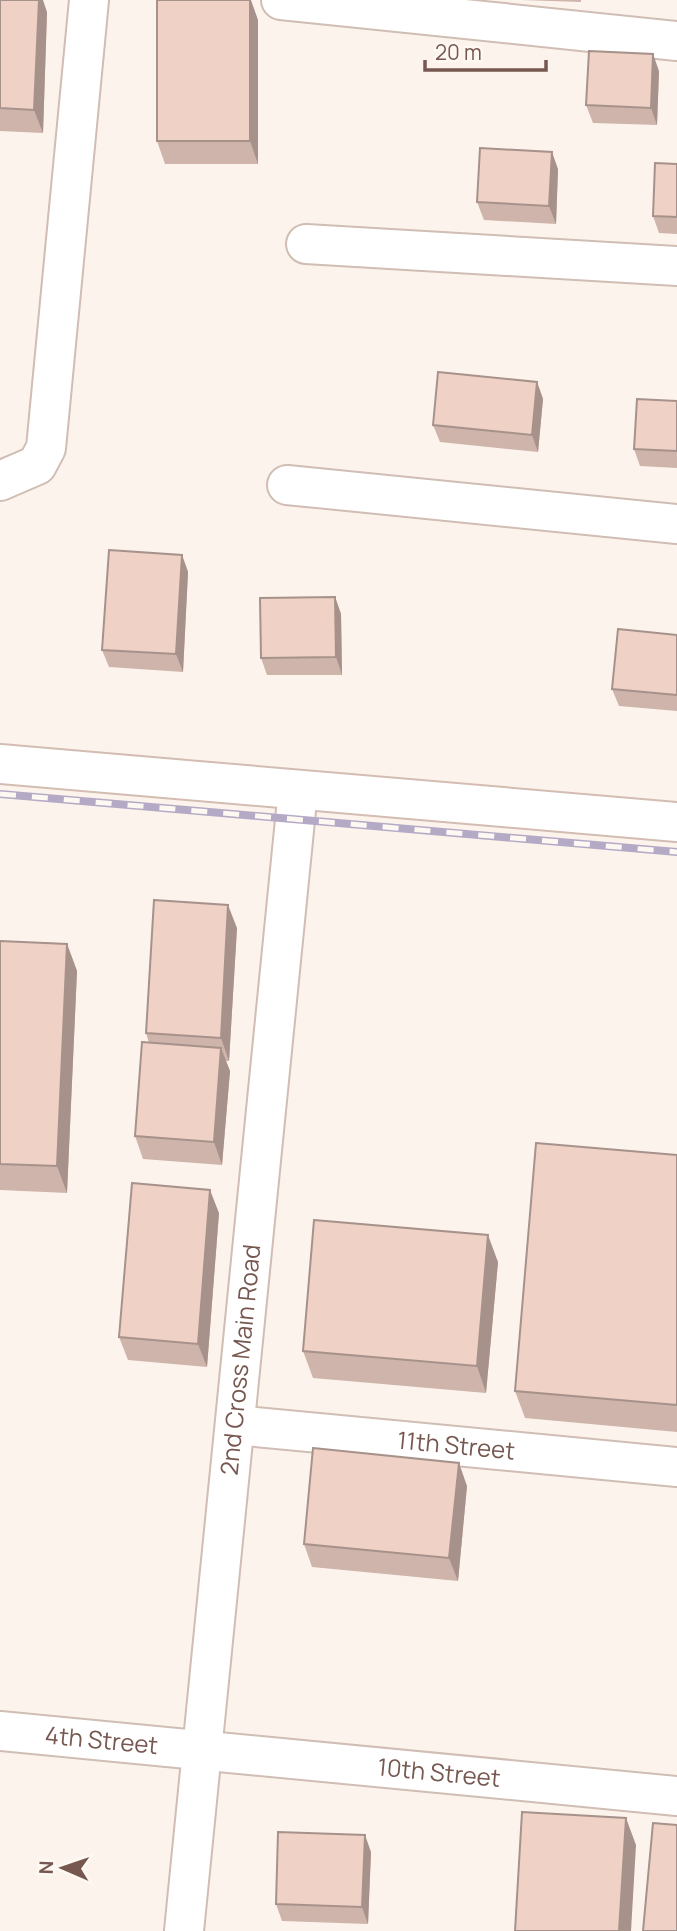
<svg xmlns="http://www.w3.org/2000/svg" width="677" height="1931" viewBox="0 0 677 1931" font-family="Manrope,sans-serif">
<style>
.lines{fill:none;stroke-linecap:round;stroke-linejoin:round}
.street-casing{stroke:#d0bdb4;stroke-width:42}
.secondary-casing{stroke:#d3bcb2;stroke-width:42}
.street{stroke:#fff;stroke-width:38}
.secondary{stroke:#fff;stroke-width:38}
.rail-casing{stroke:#b5aac6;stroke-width:8}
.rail{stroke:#fef8f3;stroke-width:5;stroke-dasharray:16;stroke-linecap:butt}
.wall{fill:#ceb4aa}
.shaded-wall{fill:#a7928b}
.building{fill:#efd1c6;stroke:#a7928b;stroke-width:2}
.labels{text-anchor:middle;stroke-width:6;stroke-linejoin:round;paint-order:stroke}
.street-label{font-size:24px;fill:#765850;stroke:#fef8f3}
</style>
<rect width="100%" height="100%" fill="#fcf4ec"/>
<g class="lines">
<defs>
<g id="street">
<path d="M281,0L677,41"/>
<path d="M306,244L677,266"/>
<path d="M0,481L37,465L46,448L89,0"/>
<path d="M287,485L677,524"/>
<path id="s1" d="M235,1425L677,1467"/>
<path id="s2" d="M0,1731L677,1796"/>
<path id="s3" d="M184,1931L298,790"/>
</g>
<path id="secondary" d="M0,764L677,822"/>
</defs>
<use href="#street" class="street-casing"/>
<use href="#secondary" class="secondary-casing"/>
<use href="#street" class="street"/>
<use href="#secondary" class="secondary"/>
<defs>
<path id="rail" d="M0,794L677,852"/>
</defs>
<use href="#rail" class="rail-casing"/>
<use href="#rail" class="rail"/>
</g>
<g class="wall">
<path d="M0,0L47,12L43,133L0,131Z"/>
<path d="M521,0H581V2Z"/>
<path d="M258,20V164H165L157,141Z"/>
<path d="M659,71L657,125L593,123L586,105Z"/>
<path d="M677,164V234L659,233L653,216Z"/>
<path d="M558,169L556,224L484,220L477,202Z"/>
<path d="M537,382L543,399L538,452L440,442L433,425Z"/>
<path d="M677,401V468L640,466L634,449Z"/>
<path d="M182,555L188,572L183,672L109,667L102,650Z"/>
<path d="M335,597L341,614L342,675H267L261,658Z"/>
<path d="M677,635V711L619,706L612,689Z"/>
<path d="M237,928L229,1061H226L230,1071L222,1165L143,1159L135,1136L149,1043L146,1033Z"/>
<path d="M0,941L67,944L77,971L67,1193L0,1190Z"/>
<path d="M677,1155V1432L525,1418L515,1391Z"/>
<path d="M219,1213L207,1367L128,1360L119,1337Z"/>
<path d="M498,1262L486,1393L313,1378L303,1351Z"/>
<path d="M467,1486L458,1581L312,1567L304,1544Z"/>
<path d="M371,1852L368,1924L282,1921L276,1904Z"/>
</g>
<g class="shaded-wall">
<path d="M39,0H43L47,12L43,133L34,110Z"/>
<path d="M250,0H251L258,20V164L250,141Z"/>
<path d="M653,54L659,71L657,125L651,108Z"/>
<path d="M552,152L558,169L556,224L549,206Z"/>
<path d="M537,382L543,399L538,452L532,435Z"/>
<path d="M182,555L188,572L183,672L176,654Z"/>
<path d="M335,597L341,614L342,675L336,657Z"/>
<path d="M228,905L237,928L229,1061L221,1038Z"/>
<path d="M67,944L77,971L67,1193L57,1166Z"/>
<path d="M221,1048L230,1071L222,1165L214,1142Z"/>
<path d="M210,1190L219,1213L207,1367L198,1344Z"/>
<path d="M488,1235L498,1262L486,1393L477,1366Z"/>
<path d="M459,1463L467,1486L458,1581L449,1558Z"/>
<path d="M626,1818L636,1845L631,1931H619Z"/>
<path d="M365,1835L371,1852L368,1924L362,1907Z"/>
</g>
<g class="building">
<path d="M0,0H39L34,110L0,108Z"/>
<rect x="157" y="0" width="93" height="141"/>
<path d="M589,51L653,54L651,108L586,105Z"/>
<path d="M480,148L552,152L549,206L477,202Z"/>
<path d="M655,163L677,164V217L653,216Z"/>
<path d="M438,372L537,382L532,435L433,425Z"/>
<path d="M637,399L677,401V451L634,449Z"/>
<path d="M109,550L182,555L176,654L102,650Z"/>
<path d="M335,597L336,657L261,658L260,598Z"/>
<path d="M618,629L677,635V695L612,689Z"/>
<path d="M154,900L228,905L221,1038L146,1033Z"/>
<path d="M0,941L67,944L57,1166L0,1164Z"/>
<path d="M142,1042L221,1048L214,1142L135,1136Z"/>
<path d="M536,1143L677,1155V1405L515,1391Z"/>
<path d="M132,1183L210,1190L198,1344L119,1337Z"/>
<path d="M314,1220L488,1235L477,1366L303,1351Z"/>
<path d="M313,1448L459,1463L449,1558L304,1544Z"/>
<path d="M522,1812L626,1818L619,1931H515Z"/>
<path d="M653,1823L677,1825V1931H643Z"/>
<path d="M278,1832L365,1835L362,1907L276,1904Z"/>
</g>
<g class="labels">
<g class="street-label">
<text dy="8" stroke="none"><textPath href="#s3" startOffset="574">2nd Cross Main Road</textPath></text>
<text dy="8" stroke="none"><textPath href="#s1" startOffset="222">11th Street</textPath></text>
<text dy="8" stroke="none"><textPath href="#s2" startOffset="102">4th Street</textPath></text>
<text dy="8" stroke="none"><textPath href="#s2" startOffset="441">10th Street</textPath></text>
</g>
</g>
<g transform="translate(63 1868) rotate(272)" stroke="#fef8f3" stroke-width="5" paint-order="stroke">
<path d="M0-5L12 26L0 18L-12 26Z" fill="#765850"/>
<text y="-10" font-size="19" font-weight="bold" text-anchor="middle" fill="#765850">N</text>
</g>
<path d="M425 60v10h121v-10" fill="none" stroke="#765850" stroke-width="3.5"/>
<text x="435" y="60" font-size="21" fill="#765850" stroke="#fef8f3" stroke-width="5" paint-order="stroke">20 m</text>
</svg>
